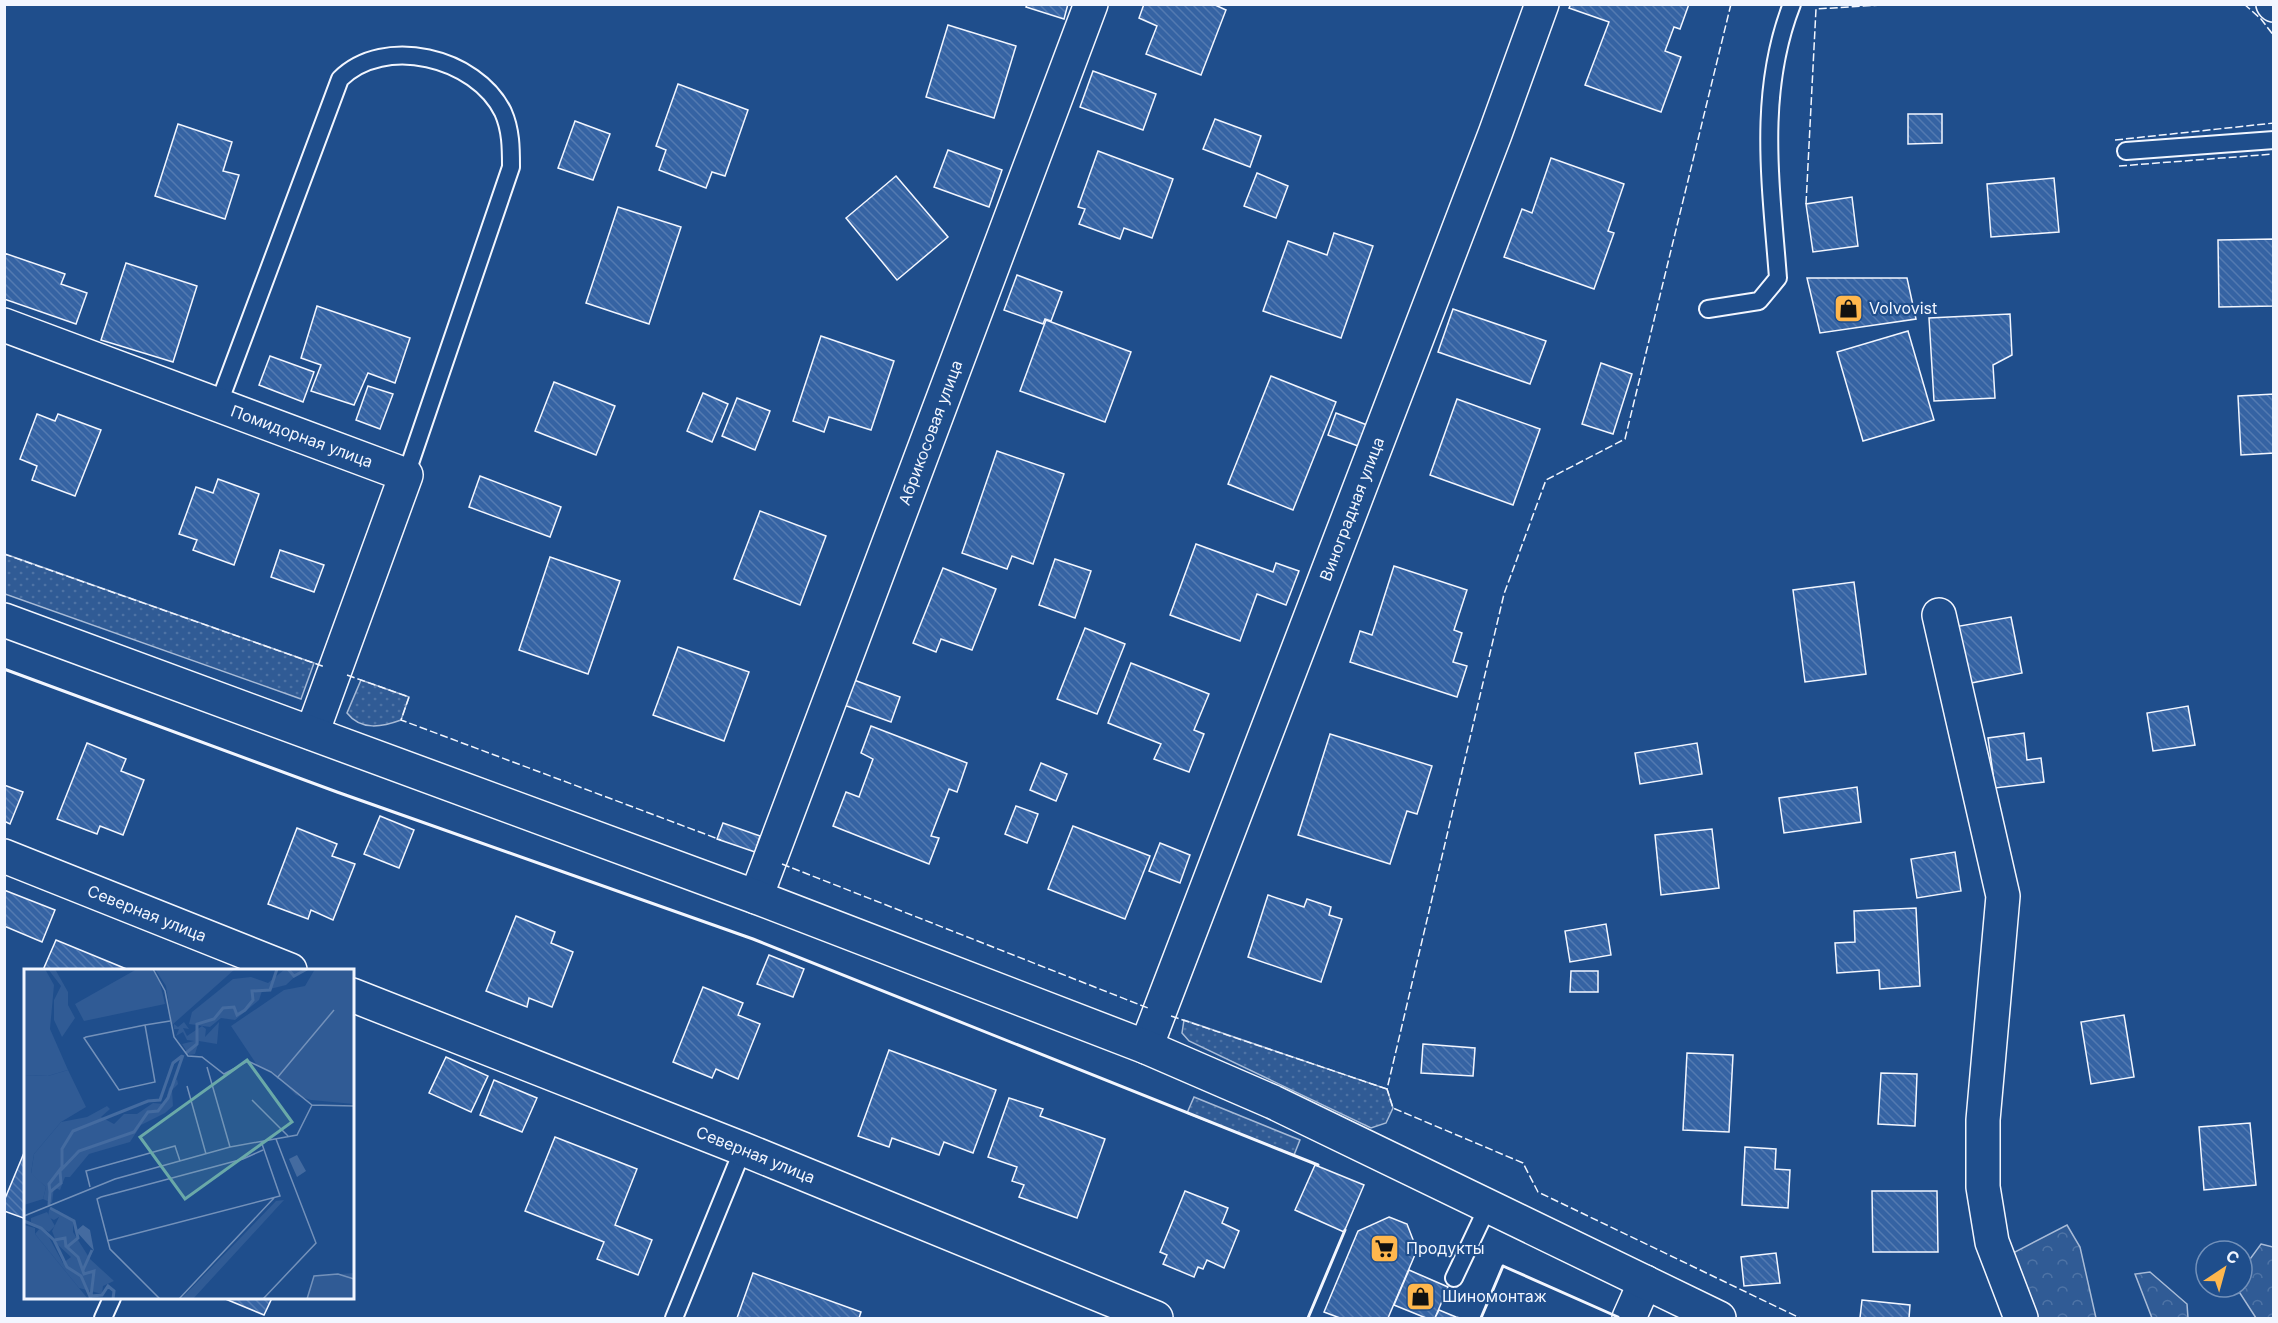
<svg xmlns="http://www.w3.org/2000/svg" width="2278" height="1323" viewBox="0 0 2278 1323" font-family="Inter,sans-serif">
<style>
.grass{fill:url(#grass-dots);stroke:#a8bbd7;stroke-width:1.5}
.forest{fill:url(#forest-crowns);stroke:#a8bbd7;stroke-width:1.5}
.building{fill:url(#building-back-hatch);stroke:#f2f6ff;stroke-width:1.5}
.lines{fill:none;stroke-linecap:round;stroke-linejoin:round}
.lane-casing{stroke:#f2f6ff;stroke-width:20}
.street-casing{stroke:#f2f6ff;stroke-width:36}
.secondary-casing{stroke:#f2f6ff;stroke-width:36}
.lane{stroke:#1f4e8c;stroke-width:16}
.street{stroke:#1f4e8c;stroke-width:33}
.secondary{stroke:#1f4e8c;stroke-width:33}
.fence{stroke:#f2f6ff;stroke-width:1.5;stroke-dasharray:8 3;stroke-linecap:butt}
.wall{stroke:#f2f6ff;stroke-width:3}
.labels{text-anchor:middle;stroke-width:4.5;stroke-linejoin:round;paint-order:stroke}
.poi-label{font-size:16px;fill:#f2f6ff;stroke:#1f4e8c;text-anchor:start}
.street-label{font-size:16px;fill:#f2f6ff;stroke:#1f4e8c}
.inset-river{fill:none;stroke:#446ba0;stroke-width:3}
.inset-road{fill:none;stroke:#7391ba;stroke-width:1.5}
.view{fill:#6aa9a8;fill-opacity:0.15;stroke:#6aa9a8;stroke-width:3}
.inset-edge{fill:none;stroke:#f2f6ff;stroke-width:3}
</style>
<defs>
<pattern id="grass-dots" width="8" height="8" patternUnits="userSpaceOnUse" patternTransform="scale(1.5)"><rect width="8" height="8" fill="#305b95"/><path d="M2 2h.1M6 6h.1" fill="none" stroke="#4e73a5" stroke-width="1.8" stroke-linecap="round"/></pattern>
<pattern id="forest-crowns" width="20" height="18" patternUnits="userSpaceOnUse" patternTransform="scale(1.5)"><rect width="20" height="18" fill="#305b95"/><path d="M2 6a3 3 0 1 1 6 0M12 15a3 3 0 1 1 6 0" fill="none" stroke="#4e73a5"/></pattern>
<pattern id="building-back-hatch" width="6" height="6" patternUnits="userSpaceOnUse" patternTransform="scale(1.5)"><rect width="6" height="6" fill="#3563a3"/><path d="M-1 5l2 2M0 0l6 6M5-1l2 2" fill="none" stroke="#537ab1"/></pattern>
</defs>
<rect width="100%" height="100%" fill="#1f4e8c"/>
<g class="grass">
<path d="M5,554L314,663L301,699L5,594Z"/>
<path d="M361,680L409,697L401,720C382,727 361,731 347,713Z"/>
<path d="M1184,1020L1387,1089L1393,1108L1386,1123L1371,1128L1189,1041L1182,1033Z"/>
<path d="M1194,1097L1300,1140L1294,1155L1187,1113Z"/>
</g>
<g class="forest">
<path d="M2067,1225L2080,1247L2096,1318H2036L2011,1254Z"/>
<path d="M2261,1244L2273,1247V1318H2256L2236,1287H2242V1270Z"/>
<path d="M2150,1272L2187,1304L2188,1318H2152L2135,1274Z"/>
</g>
<g class="building">
<path d="M1027,4H1068L1064,19L1026,7Z"/>
<path d="M1144,4H1213L1226,10L1201,75L1146,54L1157,26L1139,18Z"/>
<path d="M1571,4H1689L1680,29L1674,27L1665,51L1681,57L1661,112L1585,85L1609,22L1569,8Z"/>
<path d="M948,25L1016,46L994,118L926,97Z"/>
<path d="M1093,71L1156,94L1143,130L1080,107Z"/>
<path d="M678,84L748,110L725,176L712,172L706,188L659,170L666,150L656,146Z"/>
<path d="M1908,114H1942V143L1908,144Z"/>
<path d="M1215,119L1261,136L1250,167L1203,149Z"/>
<path d="M575,121L610,134L593,180L558,168Z"/>
<path d="M178,124L232,142L223,171L239,175L225,219L155,196Z"/>
<path d="M948,150L1002,170L989,207L934,187Z"/>
<path d="M1098,151L1173,179L1152,238L1124,228L1120,239L1079,224L1085,209L1078,207Z"/>
<path d="M1551,158L1624,184L1608,231L1614,233L1594,289L1504,257L1522,209L1532,213Z"/>
<path d="M1257,173L1288,186L1276,218L1244,206Z"/>
<path d="M896,176L948,237L897,280L846,218Z"/>
<path d="M2054,178L2059,232L1991,237L1987,184Z"/>
<path d="M1852,197L1858,246L1813,252L1806,204Z"/>
<path d="M618,207L681,227L649,324L586,303Z"/>
<path d="M1334,233L1373,246L1341,338L1263,311L1288,241L1327,255Z"/>
<path d="M2274,239V306L2219,307L2218,240Z"/>
<path d="M4,253L65,274L61,284L87,293L76,324L4,299Z"/>
<path d="M126,263L197,286L173,362L101,340Z"/>
<path d="M1017,275L1062,292L1051,321L1045,319L1043,324L1004,310Z"/>
<path d="M1807,278H1907L1916,319L1820,333Z"/>
<path d="M317,306L410,338L395,383L368,373L354,405L311,391L321,365L301,358Z"/>
<path d="M1453,309L1546,341L1530,384L1438,352Z"/>
<path d="M2010,314L2012,355L1993,365L1995,398L1934,401L1929,318Z"/>
<path d="M1046,320L1131,352L1105,422L1020,391Z"/>
<path d="M1908,331L1934,420L1863,441L1837,352Z"/>
<path d="M821,336L894,361L871,430L829,417L824,432L793,421Z"/>
<path d="M270,356L314,372L303,402L259,385Z"/>
<path d="M1601,363L1632,374L1613,434L1582,424Z"/>
<path d="M1271,376L1336,402L1293,510L1228,484Z"/>
<path d="M554,382L615,406L596,455L535,431Z"/>
<path d="M368,386L393,394L380,429L356,420Z"/>
<path d="M703,393L728,404L712,442L687,431Z"/>
<path d="M2274,394V453L2241,455L2238,396Z"/>
<path d="M737,398L770,411L755,450L722,436Z"/>
<path d="M1457,399L1540,429L1513,505L1430,475Z"/>
<path d="M1336,413L1367,425L1358,446L1328,435Z"/>
<path d="M37,414L55,421L58,414L101,430L75,496L32,480L37,466L20,459Z"/>
<path d="M997,451L1064,474L1033,564L1012,556L1007,569L962,553Z"/>
<path d="M480,476L561,507L550,537L469,507Z"/>
<path d="M218,479L259,494L234,565L193,550L197,540L179,534L196,487L213,493Z"/>
<path d="M760,511L826,536L800,605L734,579Z"/>
<path d="M1196,544L1273,572L1276,563L1299,571L1286,605L1257,594L1240,641L1170,615Z"/>
<path d="M280,550L324,565L314,592L271,577Z"/>
<path d="M550,557L620,581L588,674L519,650Z"/>
<path d="M1055,559L1091,571L1075,618L1039,605Z"/>
<path d="M1394,566L1467,590L1454,630L1462,633L1453,662L1467,666L1457,697L1350,662L1360,631L1372,635Z"/>
<path d="M943,568L996,589L972,650L941,639L936,652L913,643Z"/>
<path d="M1854,582L1866,674L1805,682L1793,590Z"/>
<path d="M2011,617L2022,673L1966,684L1954,627Z"/>
<path d="M1085,628L1125,644L1097,714L1057,699Z"/>
<path d="M678,647L749,672L724,741L653,715Z"/>
<path d="M1131,663L1209,694L1194,730L1204,734L1189,772L1154,759L1161,744L1108,723Z"/>
<path d="M854,680L900,697L891,722L844,705Z"/>
<path d="M2188,706L2195,745L2153,751L2147,713Z"/>
<path d="M871,726L967,763L957,792L949,789L931,836L939,838L929,864L833,826L846,792L859,797L873,759L861,753Z"/>
<path d="M2024,733L2027,760L2041,758L2044,782L1995,788L1988,738Z"/>
<path d="M1330,734L1432,766L1417,814L1407,811L1390,864L1298,835Z"/>
<path d="M87,743L126,759L121,771L144,780L123,835L100,826L97,834L57,819Z"/>
<path d="M1697,743L1702,774L1640,784L1635,753Z"/>
<path d="M1041,763L1067,774L1056,801L1030,790Z"/>
<path d="M4,785L23,792L10,824L4,821Z"/>
<path d="M1857,787L1861,822L1784,833L1779,798Z"/>
<path d="M1016,806L1038,814L1027,843L1005,834Z"/>
<path d="M380,816L414,830L399,868L364,854Z"/>
<path d="M723,823L760,836L755,852L717,839Z"/>
<path d="M1073,826L1150,856L1125,919L1048,889Z"/>
<path d="M297,828L337,844L332,856L355,864L333,920L311,910L308,919L268,904Z"/>
<path d="M1712,829L1719,888L1661,895L1655,835Z"/>
<path d="M1160,843L1190,855L1180,883L1149,871Z"/>
<path d="M1955,852L1961,891L1917,898L1911,859Z"/>
<path d="M4,890L55,910L42,942L4,926Z"/>
<path d="M1268,895L1304,907L1307,899L1331,907L1329,915L1342,919L1321,982L1248,957Z"/>
<path d="M1916,908L1920,986L1880,989L1879,970L1837,973L1835,943L1855,942L1854,911Z"/>
<path d="M516,916L555,932L551,943L573,952L552,1007L529,998L527,1007L486,991Z"/>
<path d="M1606,924L1611,955L1570,962L1565,931Z"/>
<path d="M56,940L129,970H43Z"/>
<path d="M769,955L804,969L793,997L757,984Z"/>
<path d="M1571,971H1598V992H1570Z"/>
<path d="M703,987L743,1003L738,1015L760,1024L738,1079L716,1069L712,1078L673,1062Z"/>
<path d="M2124,1015L2134,1077L2091,1084L2081,1022Z"/>
<path d="M1423,1044L1475,1048L1473,1076L1421,1073Z"/>
<path d="M889,1050L996,1090L973,1153L944,1142L939,1155L892,1138L889,1147L858,1136Z"/>
<path d="M1687,1053L1733,1055L1729,1132L1683,1130Z"/>
<path d="M446,1057L488,1076L471,1112L429,1093Z"/>
<path d="M1881,1073L1917,1074L1915,1126L1878,1124Z"/>
<path d="M494,1080L537,1098L522,1132L480,1115Z"/>
<path d="M1009,1098L1043,1109L1040,1116L1105,1139L1077,1218L1019,1197L1024,1185L1012,1181L1017,1167L988,1157Z"/>
<path d="M2250,1123L2256,1185L2204,1190L2199,1127Z"/>
<path d="M555,1137L637,1169L615,1225L652,1240L638,1275L597,1259L604,1242L525,1211Z"/>
<path d="M1745,1147L1776,1149L1775,1169L1790,1170L1788,1208L1742,1205Z"/>
<path d="M26,1148V1219L4,1211V1201Z"/>
<path d="M1315,1165L1364,1185L1344,1232L1295,1210Z"/>
<path d="M1185,1191L1228,1208L1222,1223L1239,1231L1224,1268L1207,1260L1203,1269L1198,1267L1194,1277L1163,1264L1167,1255L1160,1252Z"/>
<path d="M1872,1191H1937L1938,1252H1873Z"/>
<path d="M1389,1217L1407,1224L1417,1250L1388,1318H1340L1324,1312L1358,1231Z"/>
<path d="M1776,1253L1780,1283L1744,1286L1741,1257Z"/>
<path d="M1409,1270L1448,1287L1435,1318H1426L1394,1305Z"/>
<path d="M753,1273L861,1312L859,1318H737Z"/>
<path d="M223,1298H272L264,1315Z"/>
<path d="M1862,1300L1910,1305L1909,1318H1860Z"/>
<path d="M1439,1310L1456,1317L1460,1318H1435Z"/>
</g>
<g class="lines">
<defs>
<g id="lane">
<path d="M2126,151L2274,140"/>
<path d="M1708,309L1759,301L1778,278C1771,185 1757,93 1792,4"/>
<path d="M219,403L340,79C384,35 476,57 503,112C511,130 511,148 511,167L406,475"/>
<path d="M1454,1278L1488,1206"/>
<path d="M103,1318L112,1298"/>
<path d="M674,1318L743,1149"/>
</g>
<g id="street">
<path d="M2273,4L2274,5"/>
<path id="s1" d="M4,325L406,475L312,733"/>
<path d="M1939,615L2003,896L1983,1120V1187L1992,1242L2021,1318"/>
<path id="s2" d="M4,856L290,970"/>
<path id="s3" d="M756,897L1091,4"/>
<path id="s4" d="M352,995L743,1149L1156,1318"/>
<path id="s5" d="M1146,1047L1495,134L1542,4"/>
<path d="M1629,1318L1645,1282"/>
</g>
<path id="secondary" d="M4,620L756,897L1146,1047L1273,1102L1719,1318"/>
</defs>
<use href="#lane" class="lane-casing"/>
<use href="#street" class="street-casing"/>
<use href="#secondary" class="secondary-casing"/>
<use href="#lane" class="lane"/>
<use href="#street" class="street"/>
<use href="#secondary" class="secondary"/>
<g class="fence">
<path d="M1731,4L1625,439L1546,480L1504,594L1387,1089L1393,1108L1523,1163L1538,1192L1800,1318"/>
<path d="M2244,4L2261,19L2274,36"/>
<path d="M2115,140L2274,123"/>
<path d="M2119,166L2274,154"/>
<path d="M1806,204L1816,9L1896,4"/>
<path d="M4,554L325,667"/>
<path d="M347,675L409,697L401,720L721,840"/>
<path d="M782,864L1148,1008"/>
<path d="M1171,1016L1387,1089"/>
</g>
<g class="wall">
<path d="M4,669L337,792L753,939L1318,1165"/>
<path d="M1308,1318L1345,1230"/>
<path d="M1481,1318L1503,1266L1618,1317"/>
</g>
</g>
<defs>
<symbol id="shop-square" viewBox="-11 -11 22 22"><rect x="-9" y="-9" width="18" height="18" rx="4" fill="#ffb74d" stroke="#1f4e8c"/><path d="M-5-2.5h2.3a2.7 3.5 0 0 1 5.4 0H5L5.5 6h-11ZM-1.5-2.5h3a1.5 2.3 0 0 0-3 0Z" fill="#111"/></symbol>
<symbol id="supermarket-square" viewBox="-11 -11 22 22"><rect x="-9" y="-9" width="18" height="18" rx="4" fill="#ffb74d" stroke="#1f4e8c"/><path d="M-6-5.5h2.5l.6 2H6L4.5 2H-2.5L-4.4-4H-6ZM-1.5 3.2a1.3 1.3 0 1 0 .1 0ZM3 3.2a1.3 1.3 0 1 0 .1 0Z" fill="#111"/></symbol>
</defs>
<g fill-rule="evenodd">
<use href="#shop-square" x="1832" y="292" width="33" height="33"/>
<use href="#supermarket-square" x="1368" y="1232" width="33" height="33"/>
<use href="#shop-square" x="1404" y="1280" width="33" height="33"/>
</g>
<g class="labels">
<g class="poi-label">
<text x="1869" y="314">Volvovist</text>
<text x="1406" y="1254">Продукты</text>
<text x="1442" y="1302">Шиномонтаж</text>
</g>
<g class="street-label">
<text dy="6" stroke="none"><textPath href="#s3" startOffset="496">Абрикосовая улица</textPath></text>
<text dy="6" stroke="none"><textPath href="#s1" startOffset="318">Помидорная улица</textPath></text>
<text dy="6" stroke="none"><textPath href="#s5" startOffset="576">Виноградная улица</textPath></text>
<text dy="6" stroke="none"><textPath href="#s2" startOffset="154">Северная улица</textPath></text>
<text dy="6" stroke="none"><textPath href="#s4" startOffset="434">Северная улица</textPath></text>
</g>
</g>
<g transform="translate(24 969)">
<rect width="330" height="330" fill="#1f4e8c"/>
<path d="M0,0H21L30,16L26,60L44,101L24,107L0,106ZM160,53L165,60L159,59L163,67L178,57L182,60L181,68L195,53L193,75L175,72L171,85L165,86L158,75L170,72L163,71L159,63L152,67L155,60H150V55L154,58ZM153,110L154,115L148,121L149,137L141,144L117,156L106,173L65,185L46,208H41L36,221L30,218L28,234L19,230L22,218L7,205L10,185L37,153L63,148L83,137L86,140L77,148L90,155L100,145H113L129,134L141,135L145,119ZM260,231L169,330H157L252,232ZM25,241H33L49,252V263L66,290L90,312L79,317L78,325L55,319L11,265L16,259L21,261L39,294L47,288L33,275L28,262L35,248L30,251L24,248Z" fill="#305b95"/>
<path d="M24,0H31L44,23V36L51,49L38,68L30,51V31L37,17ZM44,101L62,138L37,153L10,185L7,204L22,218L19,230L0,236V106L24,107Z" fill="#305b95"/>
<path d="M261,0H279L262,16L238,22L235,31L211,51L197,49L186,58L165,55L168,43L209,10L227,8L244,14ZM23,243L31,257L25,263L7,253V249Z" fill="#305b95"/>
<path d="M113,0H128L136,14L141,35L60,52L51,35ZM131,0H211L148,56L142,17ZM291,0H330V135L287,131L272,126L249,103L233,96L207,57L260,21L281,17ZM0,256L11,259V265L64,330H0ZM330,304V330H283L290,307Z" fill="#305b95"/>
<path d="M273,186L282,202L273,208L265,190ZM59,256L66,261L70,282L52,262Z" fill="#446ba0"/>
<path class="inset-river" d="M264,0L270,7L283,0M162,84L173,75V55L190,50L199,39L210,38L213,46L221,41L229,31L228,22L246,21L253,0M26,223L25,215L38,198V180L49,162L124,132L136,131L149,94L158,87M25,236L26,223L37,214L36,202L55,182L110,163L124,143L134,142L144,129L159,86M26,239L50,252L54,269L43,278L54,288L60,305L70,302L67,327L78,326L84,317L90,322L89,330M0,252L17,259L30,271M42,278L41,269L30,271L43,298L57,307L67,330M59,301L68,281"/>
<path class="inset-road" d="M129,0L141,22L150,68L164,87L178,88L200,105L224,92L247,103L288,136L330,137M121,56L131,113L95,121L60,69L62,68L121,56L146,52M183,98L206,178M253,109L310,41M163,117L182,185M228,131L265,168M66,218L62,202L151,177L156,192M77,228L219,190L239,181M77,228L73,230L86,280L136,330M0,247L91,210L206,178L273,166L288,136M83,272L256,227L237,172M155,330L250,229M239,330L292,274L252,170M283,330L290,307L314,305L330,310"/>
<path class="view" d="M223,91L268,153L161,230L116,168Z"/>
<rect width="330" height="330" class="inset-edge"/>
</g>
<rect width="2278" height="1323" fill="none" stroke="#f2f6ff" stroke-width="12"/>
<g transform="translate(2224 1269) rotate(36)"><circle r="28" fill="#1f4e8c" stroke="#7391ba" stroke-width="1.5"/>
<path d="M0-4.5L10 22L0 15L-10 22Z" fill="#ffb74d"/>
<text y="-9" font-size="16" font-weight="bold" text-anchor="middle" fill="#f2f6ff">С</text>
</g>
</svg>
